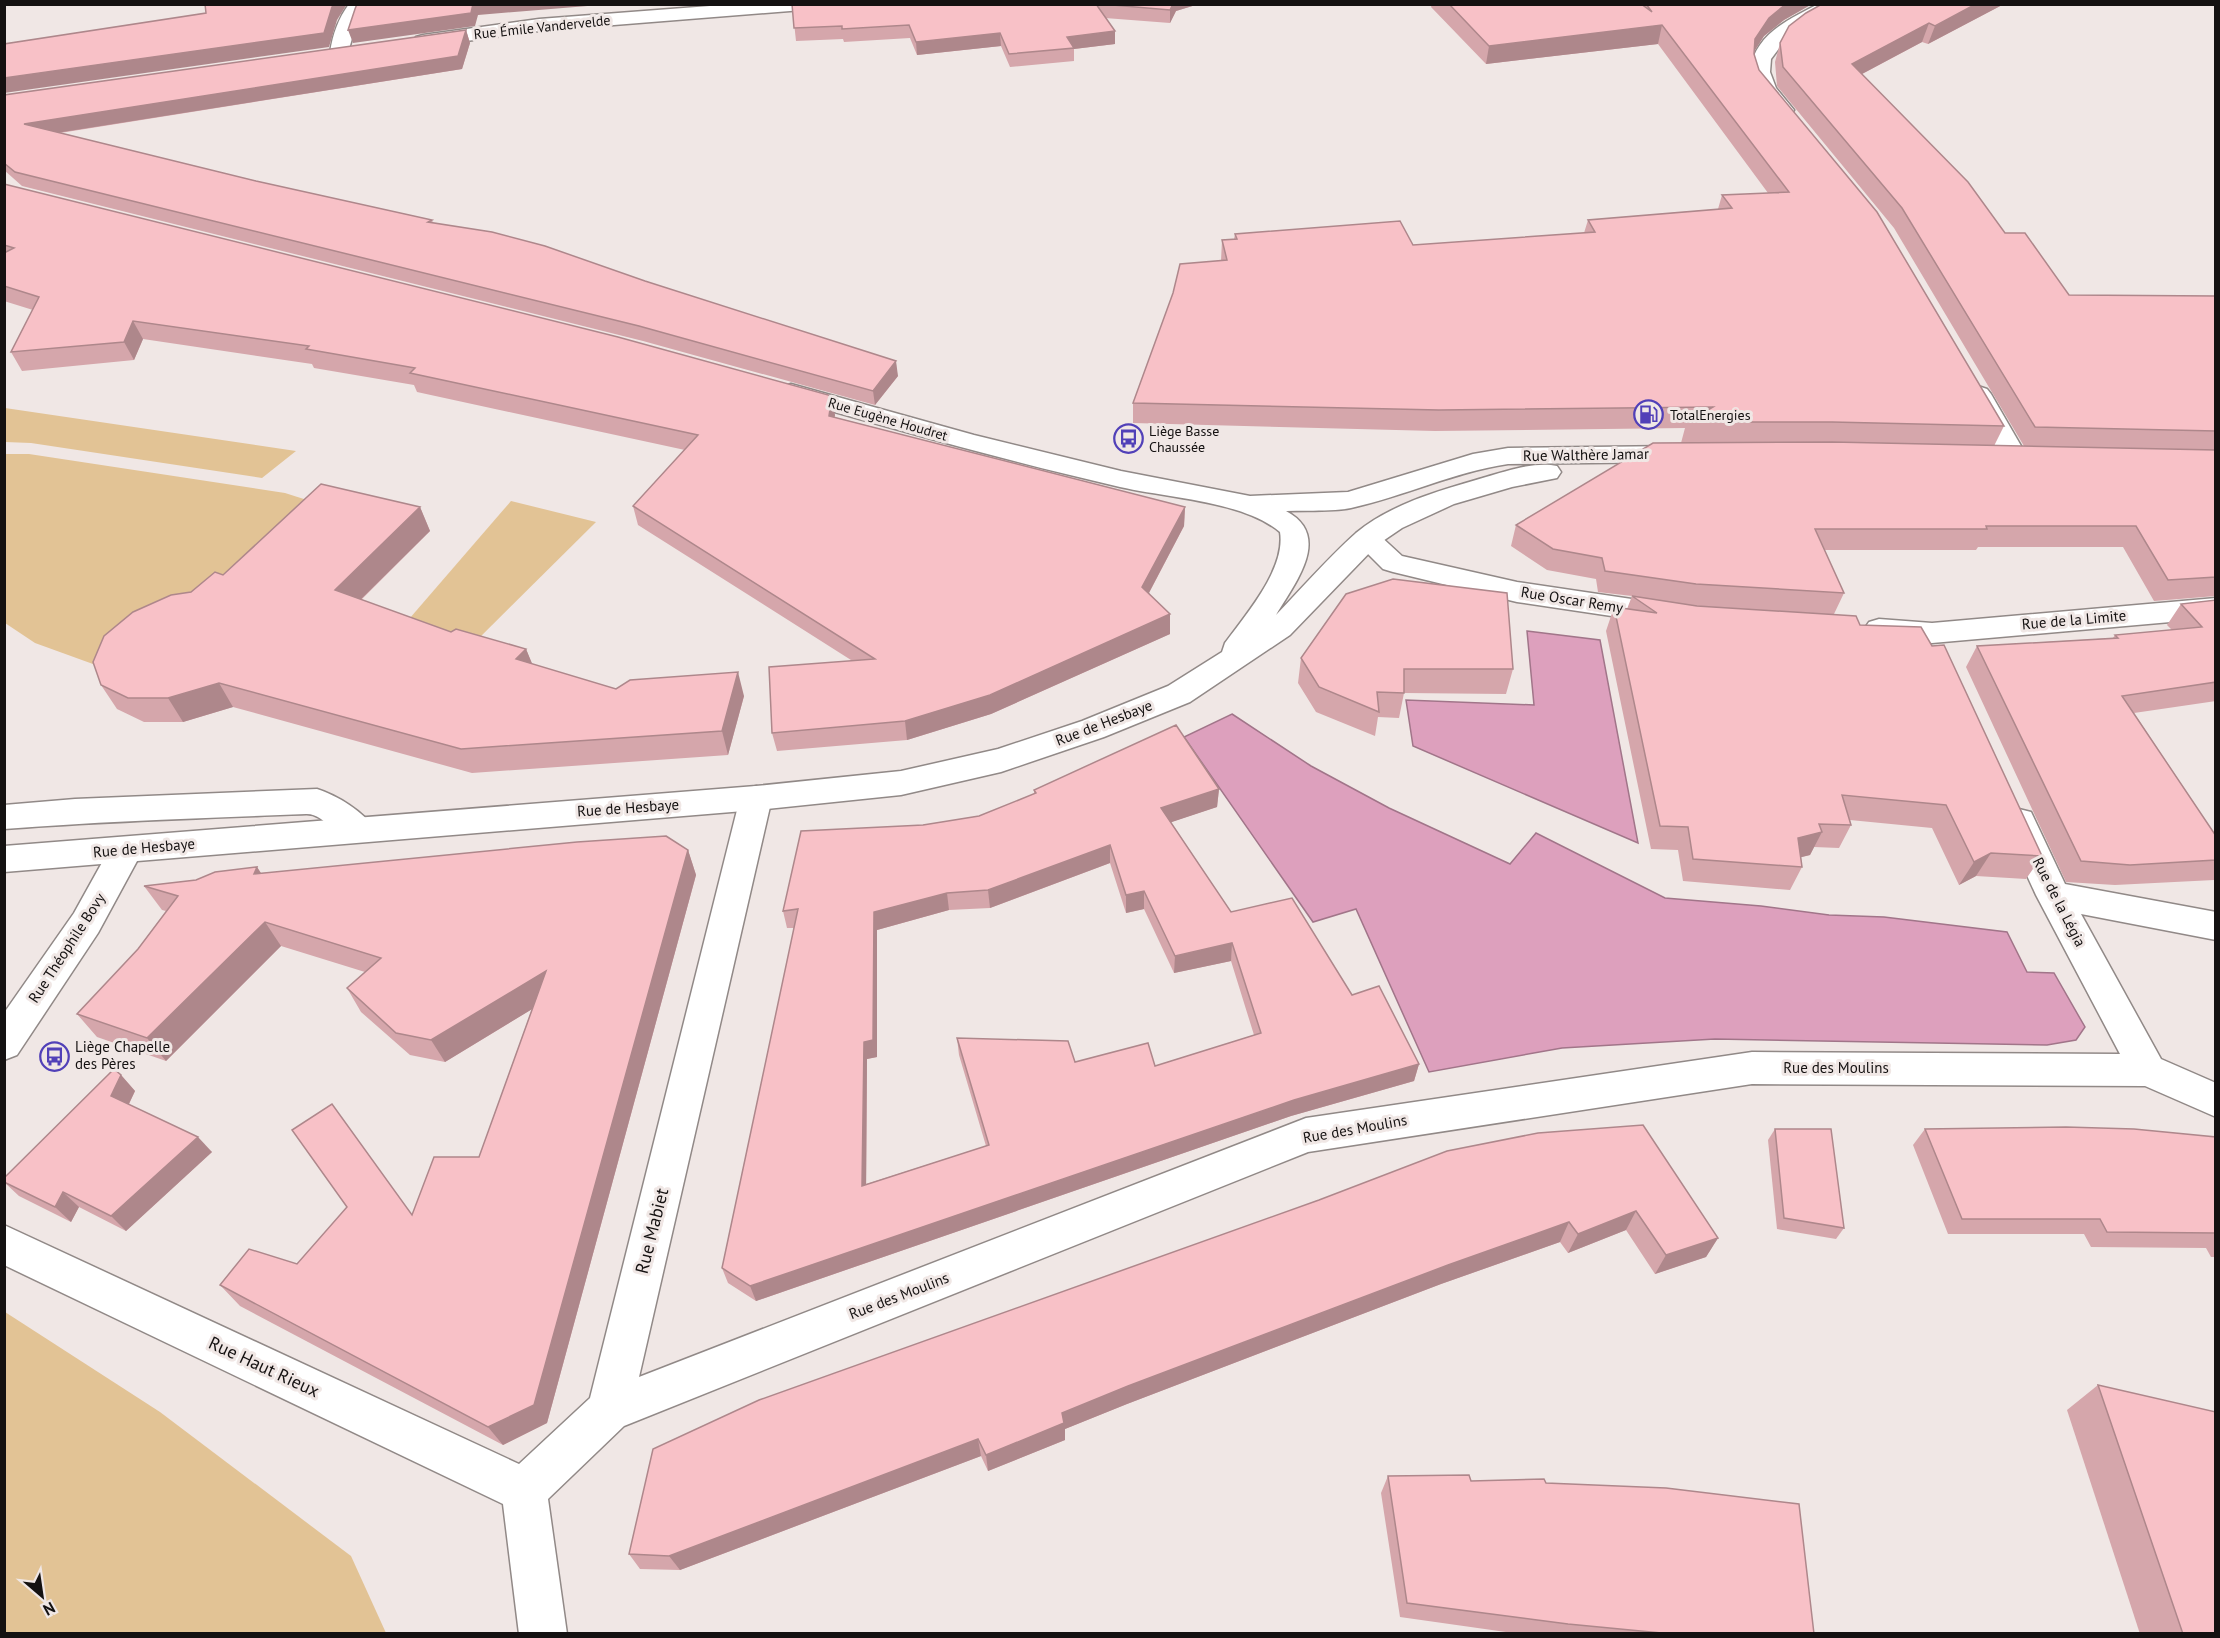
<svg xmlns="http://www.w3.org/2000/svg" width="2220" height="1638" viewBox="0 0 2220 1638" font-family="'PT Sans',sans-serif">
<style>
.green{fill:#e2c395}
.water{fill:#dda0bd;stroke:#a17589;stroke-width:1.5}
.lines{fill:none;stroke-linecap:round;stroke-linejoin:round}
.minor-casing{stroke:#918987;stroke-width:3}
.major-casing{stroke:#918987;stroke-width:3}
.minor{fill:#fff;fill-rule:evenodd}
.major{fill:#fff;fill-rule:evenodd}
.wall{fill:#d5a6ab;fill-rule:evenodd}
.shaded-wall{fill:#ae878b}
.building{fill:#f8c1c7;stroke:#ae878b;stroke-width:1.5;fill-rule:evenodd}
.labels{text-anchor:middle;stroke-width:6;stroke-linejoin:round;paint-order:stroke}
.far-street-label{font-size:14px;fill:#141111;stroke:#f0e7e5}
.far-poi-label{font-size:14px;fill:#141111;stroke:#f0e7e5;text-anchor:start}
.street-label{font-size:15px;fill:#141111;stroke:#f0e7e5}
.poi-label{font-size:15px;fill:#141111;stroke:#f0e7e5;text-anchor:start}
.near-street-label{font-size:18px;fill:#141111;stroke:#f0e7e5}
</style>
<rect width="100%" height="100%" fill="#f0e7e5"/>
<g class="green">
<path d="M5,408L296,451L262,478L31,443L5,442Z"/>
<path d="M5,454H29L285,493L332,508L115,672L35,643L5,623Z"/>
<path d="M511,501L596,522L461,656L397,633Z"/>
<path d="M5,1312L160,1412L351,1556L386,1633H5Z"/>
</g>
<g class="water">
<path d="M1527,631L1600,640L1638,843L1413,746L1406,700L1534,705Z"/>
<path d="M1232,714L1311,766L1389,808L1510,864L1536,833L1665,898L1761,906L1829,915L1884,917L2007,932L2027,972L2054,973L2085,1027L2076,1040L2047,1045L1715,1039L1562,1048L1429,1072L1356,909L1313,922L1184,737Z"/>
</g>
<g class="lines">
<defs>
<g id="minor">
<path d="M349,4H368L357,21L347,56H333L330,52C333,34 338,19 349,4Z"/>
<path d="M1818,4H1842L1786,39L1771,59L1770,72L1776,88L1794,110L1791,114C1787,115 1782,117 1777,114C1765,107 1751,85 1751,71C1751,61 1755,52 1760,45C1774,25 1798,15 1818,4Z"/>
<path d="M1978,386L1987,389L1991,394L2028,458L2024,464L2015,466L2006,464L2002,458L1965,394L1969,389Z"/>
<path d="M1367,530L1377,533L1402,556L1517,582L1672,605L1682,608L1687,615L1682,622L1672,625L1517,602L1393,572L1383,569L1353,539L1357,533Z"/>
<path d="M2216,598V618L1932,643L1869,636L1864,629L1869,622L1879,619L1932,623Z"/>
<path d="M756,786L768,789L772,798L639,1377L1306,1118L1752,1052L2120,1054L2036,895L2002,821L2007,812L2019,809L2031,812L2065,884L2216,912V940L2081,914L2161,1059L2216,1083V1117L2145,1086L1752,1084L1308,1152L624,1426L548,1499L567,1634H519L503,1504L4,1265V1225L519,1464L590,1398L740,798L744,789Z"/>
<path d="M317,789C336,795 365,812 375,830L370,839C336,849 329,813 306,814C205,818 105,821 4,829V805L75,799Z"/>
<path d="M126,837L138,841L143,850L98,933L17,1055L4,1060V1013L74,913L114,841Z"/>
</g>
<g id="major">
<path d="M736,4H824L815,9L539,31L423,47L416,45L414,41L416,37L423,35L539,19Z"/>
<path d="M791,384L974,435L1121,471L1250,496L1348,492L1473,454L1508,448L1679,446L1688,448L1692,454L1688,460L1679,462L1508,464C1454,472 1405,496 1351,508C1331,512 1307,510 1286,511C1333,536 1295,583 1276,615C1302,588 1328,558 1356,533C1392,503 1442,490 1486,477C1507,471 1536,461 1557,466L1561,472L1557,478L1512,487L1454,504L1402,528L1377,545L1290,635L1190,702L1104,737L1001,772L901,795L756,810L4,872V846L756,786L901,771L998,749L1082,721L1168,686L1222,652L1225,643C1246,614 1286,569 1280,532C1243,501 1168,498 1120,487C1007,461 894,429 782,397L778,392L782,387Z"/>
</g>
</defs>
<use href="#minor" class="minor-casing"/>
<use href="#major" class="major-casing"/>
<use href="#minor" class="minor"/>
<use href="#major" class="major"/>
</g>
<g class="wall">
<path d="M792,4H1199L1176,11L1170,23L1105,18L1115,44L1074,49V61L1010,67L1001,46L917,55L910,38L844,42L843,39L796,41Z"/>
<path d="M1432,4H1812L1784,20L1764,36L1754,51V54L1759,70L2004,426L1994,446H2024L1894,228L1777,86L1775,62L1780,43L2004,4L1928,44L1922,42L1862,74L2005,233L2069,295L2216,296V596L2154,601L2123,547H1978L1976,550H1824L1844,593L1834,614L1860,625L2042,856L2026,879L1976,876L1959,885L1932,828L1850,820L1851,825L1839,848L1814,847L1810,855L1801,857L1802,867L1790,890L1683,881L1678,850L1651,849L1606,631L1614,607L1627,609L1632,596L1598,592L1596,579L1547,570L1511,546L1516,525L1681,443L1685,428L1435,431L1133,423V403L1221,261L1222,240L1234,239L1235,234L1413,245L1584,233L1588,220L1718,209L1722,195L1768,193L1658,44L1486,64L1431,7Z"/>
<path d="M466,30L470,43L462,69L60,133L256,181L432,220L433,223L898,376L875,405L643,341L22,186L4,170V95Z"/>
<path d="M4,184L835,415L834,417L1185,507L1184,526L1149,593L1170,634L991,714L907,740L777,751L772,733L851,660L638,525L633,506L685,450L417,392L414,385L314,368L312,364L143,339L134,360L22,371L11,352L33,310L4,301Z"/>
<path d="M420,507L430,531L361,600L451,632L526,649L532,664L616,689L744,696L728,755L472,773L233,707L183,722H144L117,709L101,685L191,592L223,575Z"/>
<path d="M2216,600V701L2134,713L2216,836V878L2214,880L2115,885L2066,882L1966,667L1977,646L2113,638L2115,635L2172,630L2167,625L2181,604Z"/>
<path d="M1301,658L1513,669L1506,694L1404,693L1399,718L1378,717L1375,736L1316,712L1298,683Z"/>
<path d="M1219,789L1217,807L1171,822L1231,912L1352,995L1419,1064L1414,1081L1291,1116L756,1301L728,1283L722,1268L794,928H787L783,911L923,825L979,816L1034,794V790ZM1110,863L1126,913L1144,909L1174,973L1231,961L1254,1035L1155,1066L1075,1062L957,1038L959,1055L986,1146L866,1184L867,1059L877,1057V930L949,910L990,908Z"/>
<path d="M688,850L696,875L547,1423L503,1445L240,1306L220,1285L297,1264L412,1215L479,1157L532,1009L445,1062L410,1055L361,1012L347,988L365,972L281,946L166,1061L97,1037L77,1014L138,949L166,911L162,910L144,886L196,880L257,867L261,873Z"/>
<path d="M121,1075L135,1091L129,1104L212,1152L126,1231L79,1207L71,1222L19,1196L4,1182V1178Z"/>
<path d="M1775,1129L1844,1228L1836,1239L1777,1229L1768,1140Z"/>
<path d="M1925,1129L2216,1137V1257H2211L2206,1248L2091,1247L2084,1234H1948L1913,1145Z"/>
<path d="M1538,1133L1718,1238L1706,1257L1655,1274L1626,1230L1568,1253L1560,1242L1441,1284L1127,1404L1065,1429V1440L988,1471L981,1456L680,1570L640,1569L629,1554Z"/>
<path d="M2098,1385L2216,1634H2140L2067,1410Z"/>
<path d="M1388,1476L1471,1481L1546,1483L1814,1634H1520L1400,1617L1381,1493Z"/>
</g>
<g class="shaded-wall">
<path d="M334,4H347L337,20L329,47L4,93V78L332,7Z"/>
<path d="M473,4H612L478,15L475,26L353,43L348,30Z"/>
<path d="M1173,4H1199L1176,11L1170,23V10Z"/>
<path d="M1786,4H1812L1784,20L1764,36L1750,58L1755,39L1769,18Z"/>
<path d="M1976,4H2004L1928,44L1935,26Z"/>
<path d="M1929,23L1922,42L1845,83L1852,64Z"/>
<path d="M1662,25L1658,44L1486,64L1489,46Z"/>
<path d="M466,30L470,43L462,69L31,137L24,124Z"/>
<path d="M1115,31V44L1074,49L1067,37Z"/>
<path d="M1000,33L1001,46L917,55L916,42Z"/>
<path d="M133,321L143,339L134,360L124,342Z"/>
<path d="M896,361L898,376L875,405L873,391Z"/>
<path d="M832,396L835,415L832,435L829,416Z"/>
<path d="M420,507L430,531L346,614L335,590Z"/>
<path d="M1185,507L1184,526L1142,606V587Z"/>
<path d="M1170,614V634L991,714L907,740L905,721Z"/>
<path d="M526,649L536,673L516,659Z"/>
<path d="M738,672L744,696L728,755L722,731Z"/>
<path d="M219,683L233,707L183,722L168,698Z"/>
<path d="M1219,789L1217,807L1160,826L1161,808Z"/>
<path d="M1822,832L1810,855L1786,861L1798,838Z"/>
<path d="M1110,845V863L990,908L988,890Z"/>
<path d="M688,850L696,875L547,1423L503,1445L488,1427Z"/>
<path d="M1991,853L1976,876L1959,885L1974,862Z"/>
<path d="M257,867L272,891L254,874Z"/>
<path d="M1144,891V909L1126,913V895Z"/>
<path d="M947,893L949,910L877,930V1057L867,1059L866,1202L862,1186L864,1042L874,912Z"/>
<path d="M265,922L281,946L166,1061L147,1038Z"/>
<path d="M1232,943L1231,961L1174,973L1175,956Z"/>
<path d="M546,971L557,994L445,1062L431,1040Z"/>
<path d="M1419,1064L1414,1081L1291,1116L756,1301L750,1286L1294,1100Z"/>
<path d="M121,1075L135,1091L125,1112L111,1096Z"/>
<path d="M198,1137L212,1152L126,1231L111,1216Z"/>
<path d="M63,1192L79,1207L71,1222L55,1207Z"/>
<path d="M1636,1211L1626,1230L1568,1253L1578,1234Z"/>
<path d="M1569,1222L1560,1242L1441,1284L1127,1404L1065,1429V1440L988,1471L986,1455L1062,1413L1128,1386L1448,1265Z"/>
<path d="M1718,1238L1706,1257L1655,1274L1666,1255Z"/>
<path d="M978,1439L981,1456L680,1570L669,1556Z"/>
</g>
<g class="building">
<path d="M205,4H334L332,7L324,33L4,78V44L206,13Z"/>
<path d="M357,4H473L471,13L348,30L355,9Z"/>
<path d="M792,4H1096L1115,31L1067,37L1074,48L1009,54L1000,33L916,42L909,25L842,29V26L794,28Z"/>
<path d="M1101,4H1173L1170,10Z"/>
<path d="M1449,4H1641L1652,12L1646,4H1786L1769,18L1755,39L1754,54L1759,70L1877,212L2004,426L1832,422H1687L1713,407L1439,410L1133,403L1173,293L1180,264L1227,260L1222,240L1237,239L1235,234L1400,221L1413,245L1595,232L1588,220L1732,208L1722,195L1789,192L1662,25L1489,46Z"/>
<path d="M1822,4H1976L1935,26L1929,23L1852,64L1968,182L2005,233H2025L2069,295L2216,296V431L2035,427L1902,208L1783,67L1780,43L1789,26L1806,13Z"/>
<path d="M466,30L458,56L24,124L256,181L432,220L428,222L492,232L545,246L645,281L896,361L873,391L639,326L15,172L4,163V95Z"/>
<path d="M4,184L618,337L832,396L829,416L1185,507L1142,587L1170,614L990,695L905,721L772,733L769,667L875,659L633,506L698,435L410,373L415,368L306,349L309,346L133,321L124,342L11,352L39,297L4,286V253L14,248L4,245Z"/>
<path d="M1832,442L2216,450V577L2168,580L2136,526H1986L1987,529H1815L1844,593L1696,584L1605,571L1602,558L1553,549L1516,525L1653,443Z"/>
<path d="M321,484L420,507L335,590L451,632L456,629L526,649L516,659L616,689L630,680L738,672L722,731L461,749L219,683L168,698H128L101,685L93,662L104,636L133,612L171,595L191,592L215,572L223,575Z"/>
<path d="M1393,579L1507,593L1513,669H1404V693L1377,692L1379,712L1319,687L1301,658L1346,594Z"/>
<path d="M1632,596L1697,606L1856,616L1860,625L1921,627L1932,646L1944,645L2042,856L1991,853L1974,862L1946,805L1842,795L1851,825L1819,824L1822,832L1798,838L1802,867L1693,859L1688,827L1660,826L1614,607L1657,613Z"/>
<path d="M2216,600V682L2122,696L2216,836V860L2130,865L2081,861L1977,646L2118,638L2115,635L2202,627L2181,604Z"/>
<path d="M1176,725L1219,789L1161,808L1231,912L1292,898L1352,995L1379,986L1419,1064L1294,1100L750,1286L722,1268L798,909L783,911L801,831L923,825L979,816L1036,793L1034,790ZM1110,845L1126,895L1144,891L1175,956L1232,943L1261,1033L1155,1066L1148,1043L1075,1062L1068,1041L957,1038L989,1145L862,1186L864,1042L873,1040L874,912L947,893L988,890Z"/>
<path d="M666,836L688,850L534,1405L488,1427L220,1285L249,1249L297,1264L347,1207L292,1130L332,1104L412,1215L434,1157H479L546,971L431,1040L396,1033L347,988L381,958L265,922L147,1038L77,1014L138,949L178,896L144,886L196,880L215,872L257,867L254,874L577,842Z"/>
<path d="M114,1069L121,1075L111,1096L198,1137L111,1216L63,1192L55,1207L4,1182V1178Z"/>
<path d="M1643,1125L1718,1238L1666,1255L1636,1211L1578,1234L1569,1222L1448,1265L1128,1386L1062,1413L1064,1423L986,1455L978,1439L669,1556L629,1554L653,1449L759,1400L1319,1200L1447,1151L1538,1133Z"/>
<path d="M2066,1127L2134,1129L2216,1137V1233L2107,1232L2100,1219H1962L1925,1129Z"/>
<path d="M1775,1129H1831L1844,1228L1784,1218Z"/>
<path d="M2098,1385L2216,1412V1634H2183Z"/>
<path d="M1469,1475L1471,1481L1544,1479L1546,1483L1666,1488L1799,1504L1814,1634H1672L1568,1624L1407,1603L1388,1476Z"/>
</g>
<defs>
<symbol id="fuel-ring" viewBox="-11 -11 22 22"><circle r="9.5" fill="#f0e7e5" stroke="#5140b8" stroke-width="1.5"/><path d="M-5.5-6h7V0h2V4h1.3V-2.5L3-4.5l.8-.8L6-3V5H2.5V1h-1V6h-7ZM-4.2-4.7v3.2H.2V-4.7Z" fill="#5140b8"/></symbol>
<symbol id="bus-ring" viewBox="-11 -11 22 22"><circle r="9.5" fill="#f0e7e5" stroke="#5140b8" stroke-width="1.5"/><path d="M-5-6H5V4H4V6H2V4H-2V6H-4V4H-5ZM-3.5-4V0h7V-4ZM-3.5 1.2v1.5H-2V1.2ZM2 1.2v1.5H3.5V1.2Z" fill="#5140b8"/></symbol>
</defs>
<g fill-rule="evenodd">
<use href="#fuel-ring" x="1632" y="398" width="33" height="33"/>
<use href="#bus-ring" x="1112" y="422" width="33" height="33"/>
<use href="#bus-ring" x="38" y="1040" width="33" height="33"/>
</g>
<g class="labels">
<g class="far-street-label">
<text transform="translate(542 27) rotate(-6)" y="5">Rue Émile Vandervelde</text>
<text transform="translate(888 419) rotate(16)" y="5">Rue Eugène Houdret</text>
</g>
<g class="far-poi-label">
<text x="1670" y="420">TotalEnergies</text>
<text x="1149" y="436">Liège Basse<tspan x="1149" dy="16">Chaussée</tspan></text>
</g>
<g class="street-label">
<text transform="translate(1586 455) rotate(-1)" y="5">Rue Walthère Jamar</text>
<text transform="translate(1572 600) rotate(9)" y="5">Rue Oscar Remy</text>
<text transform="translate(2074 620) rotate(-5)" y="5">Rue de la Limite</text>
<text transform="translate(1104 723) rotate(-21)" y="5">Rue de Hesbaye</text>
<text transform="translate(628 808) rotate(-4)" y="5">Rue de Hesbaye</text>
<text transform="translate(144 848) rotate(-5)" y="5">Rue de Hesbaye</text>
<text transform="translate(2059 902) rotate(63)" y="5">Rue de la Légia</text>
<text transform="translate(67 948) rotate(-57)" y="5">Rue Théophile Bovy</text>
<text x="1836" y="1073">Rue des Moulins</text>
<text transform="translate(1355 1129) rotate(-10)" y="5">Rue des Moulins</text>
<text transform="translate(899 1296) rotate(-21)" y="5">Rue des Moulins</text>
</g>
<g class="poi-label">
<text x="75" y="1052">Liège Chapelle<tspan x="75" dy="17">des Pères</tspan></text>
</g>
<g class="near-street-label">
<text transform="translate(652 1231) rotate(-76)" y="6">Rue Mabiet</text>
<text transform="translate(264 1367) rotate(25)" y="6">Rue Haut Rieux</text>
</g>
</g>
<rect width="2220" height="1638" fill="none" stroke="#141111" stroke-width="12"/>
<g transform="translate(42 1596) rotate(151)" stroke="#f0e7e5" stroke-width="4.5" paint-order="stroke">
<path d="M0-4.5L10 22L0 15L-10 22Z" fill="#141111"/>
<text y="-9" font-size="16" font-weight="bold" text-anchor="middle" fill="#141111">N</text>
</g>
</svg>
